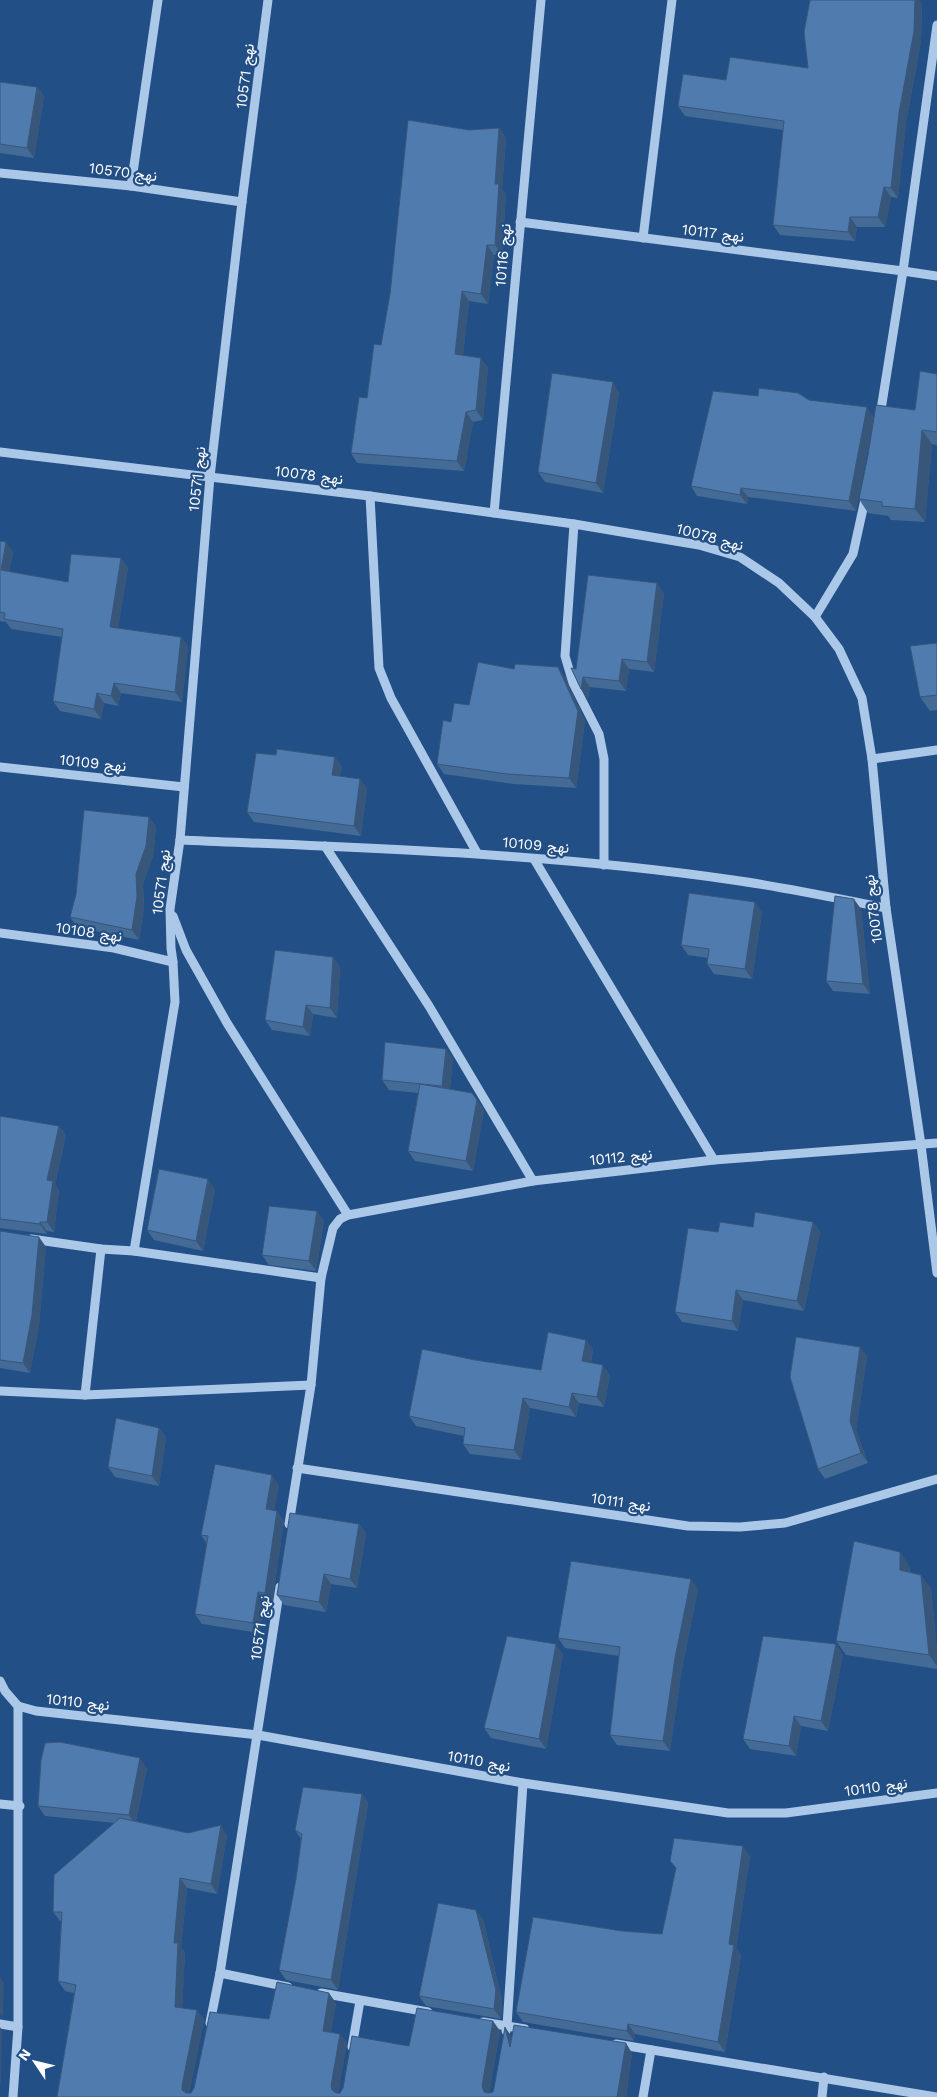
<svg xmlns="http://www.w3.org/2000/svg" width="937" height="2097" viewBox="0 0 937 2097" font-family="'Work Sans',Vazirmatn,sans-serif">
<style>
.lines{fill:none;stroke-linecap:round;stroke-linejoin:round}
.minor{stroke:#abc8e9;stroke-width:9}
.wall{fill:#446a96}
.shaded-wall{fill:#37567a}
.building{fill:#4f7baf;stroke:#37567a}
.labels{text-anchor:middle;stroke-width:4.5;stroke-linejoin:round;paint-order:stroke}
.street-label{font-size:15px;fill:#fff;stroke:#224f85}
</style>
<rect width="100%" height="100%" fill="#224f85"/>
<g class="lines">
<g class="minor">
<path d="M0,173L131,186L242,202"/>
<path d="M131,186L158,0"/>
<path d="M520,222L903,271L937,25"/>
<path d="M643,238L672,0"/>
<path d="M880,416L903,271L937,276"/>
<path d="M0,452L370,496L574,524L699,545L740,557L779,583L815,617L839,649L862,698L872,759L886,908L921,1145L937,1273"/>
<path d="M370,496L379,668L391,698L477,853"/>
<path d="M494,513L541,0"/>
<path d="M574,524L565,656L573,683L599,734L604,759V865"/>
<path d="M815,617L853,554L866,495"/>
<path d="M872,759L937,750"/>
<path d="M0,767L184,787"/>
<path d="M180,840C365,848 550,853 733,880C784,887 835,898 886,908"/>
<path d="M325,846L429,1006L533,1181"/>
<path d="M534,859L714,1160"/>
<path d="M173,916L186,950L227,1023L348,1215"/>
<path d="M0,933L114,948L173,962"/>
<path d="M31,1239L101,1249L134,1251L321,1278"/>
<path d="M134,1251L175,1002L173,962L171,948L170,909L180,840L210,477L242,202L268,0"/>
<path d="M0,1391L85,1395L311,1385"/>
<path d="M85,1395L101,1249"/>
<path d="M297,1468L688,1526L740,1527L785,1523L937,1479"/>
<path d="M289,1524L311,1385L321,1278L333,1228L340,1219L348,1215L533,1181L714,1160L937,1143"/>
<path d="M0,1681L5,1691L18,1706V2027L13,2097"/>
<path d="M18,1706L36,1711L258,1735L523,1783L728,1813H786L937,1793"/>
<path d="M523,1783L507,2026L525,2029"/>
<path d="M0,1804L20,1806"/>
<path d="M220,1973L288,1987"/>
<path d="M321,1993L428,2012"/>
<path d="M483,2022L507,2026L506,2031"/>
<path d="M210,2023L220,1973L280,1587"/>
<path d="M0,2024L18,2027"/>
<path d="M616,2044L937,2097"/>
<path d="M352,2047L360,2001"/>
<path d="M643,2097L651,2050"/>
<path d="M822,2097L824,2077"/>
</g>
</g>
<g class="wall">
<path d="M922,4L921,41L906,123L898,198L891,197L885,227H857L855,241L780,235L773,225L783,130L685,116L678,106L726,80L808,68Z"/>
<path d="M0,82L37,87L44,96L34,158L0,153Z"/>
<path d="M499,128L506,138L502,189L506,194L502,255H494L488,304L469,301L463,355L488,367L483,420L473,422L464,471L357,463L351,453L367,398L469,130Z"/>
<path d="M937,374V445L932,444L925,522L891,520L888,516L868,513L859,499Z"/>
<path d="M619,392L603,493L545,482L538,472Z"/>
<path d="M758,396L809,400L874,417L856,511L748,497L747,504L697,496L691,486Z"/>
<path d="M0,541L13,552L9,572L68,582L121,558L128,568L118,628L181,637L188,647L182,702L121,693L118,706L104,703L101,719L60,711L53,701L62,637L11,629L6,622L0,621Z"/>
<path d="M664,593L654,672L629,669L626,691L590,687L588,699L581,689L576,669Z"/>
<path d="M937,643V710L930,711L920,697Z"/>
<path d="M514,669L565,677L585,721L576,788L514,784L444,774L437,764L451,722L469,705Z"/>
<path d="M276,755L335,757L342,767L340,776L360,779L367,789L361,836L254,822L247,812Z"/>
<path d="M149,817L156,827L153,856L143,884L144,906L139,940L77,927L70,917Z"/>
<path d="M861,909L870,994L833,991L826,981Z"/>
<path d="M762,912L752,979L714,974L707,964L708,958L688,955L681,945Z"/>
<path d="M333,957L340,967L337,1018L313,1014L310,1036L272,1030L265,1020Z"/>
<path d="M453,1058L450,1089L472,1093L484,1110L473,1171L415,1161L408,1151L418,1093L389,1090L382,1080Z"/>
<path d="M0,1116L59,1126L66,1135L55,1185L59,1190L54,1232L47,1231V1234L0,1228Z"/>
<path d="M215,1189L203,1251L154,1240L147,1230Z"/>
<path d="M317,1211L324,1221L316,1271L269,1265L262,1255Z"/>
<path d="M813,1222L820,1232L804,1311L743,1300L738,1331L682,1322L675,1312L718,1232L753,1227Z"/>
<path d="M0,1231L46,1247L39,1325L30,1373L0,1368Z"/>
<path d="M586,1340L593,1350L591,1363L610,1375L604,1407L579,1403L576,1417L530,1408L521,1460L470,1454L463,1444L464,1436L416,1426L409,1416L475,1360L541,1370Z"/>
<path d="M860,1347L867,1357L856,1430L868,1463L825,1479L818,1469Z"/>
<path d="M159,1428L166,1438L159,1486L115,1477L108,1467Z"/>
<path d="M279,1485L274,1510L277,1511L284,1521L272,1603L265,1602L260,1633L202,1624L195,1614L207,1544L201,1535Z"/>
<path d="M359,1524L366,1534L357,1588L331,1584L326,1612L284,1605L277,1595Z"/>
<path d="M900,1552L909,1566L910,1572L931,1588L937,1650V1669L846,1655L836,1641Z"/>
<path d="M698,1589L682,1668L670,1751L617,1745L610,1735L619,1656L565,1648L558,1638Z"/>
<path d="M563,1654L546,1749L491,1738L484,1728Z"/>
<path d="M843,1654L828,1731L801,1726L796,1756L750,1749L743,1739Z"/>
<path d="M147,1768L136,1821L188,1833L227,1835L217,1894L187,1888L181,1947L185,1953L182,2008L197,2010L204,2020L189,2093H191L269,2019L336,2003L331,2032L340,2034L347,2043L338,2093H340L409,2046L500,2031L489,2093L493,2092L494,2088L512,2037L632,2053L626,2097H57L74,1993L65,1991L58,1981L61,1921H60L53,1912L115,1823L45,1816L38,1806Z"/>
<path d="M362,1794L368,1803L338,1990L286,1980L279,1970L296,1879L301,1839L295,1830Z"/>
<path d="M750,1856L736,1948L741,1955L725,2052L635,2034L634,2041L523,2022L516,2012L622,1931L662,1934Z"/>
<path d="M483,1919L502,2000L501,2019L426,2006L419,1996Z"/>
</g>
<g class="shaded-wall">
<path d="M915,0H919L922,4L921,41L906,123L898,198L891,188L899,113Z"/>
<path d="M37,87L44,96L34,158L27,148Z"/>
<path d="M499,128L506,138L502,189L506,194L502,255L495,245V184Z"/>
<path d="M884,187L891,197L885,227L878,217Z"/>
<path d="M850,217L857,227L855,241L848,232Z"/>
<path d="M487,245L494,255L488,304L481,294Z"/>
<path d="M462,291L469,301L462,364L455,354Z"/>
<path d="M481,358L488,367L483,420L476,410Z"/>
<path d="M613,382L619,392L603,493L596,483Z"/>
<path d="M867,407L874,417L856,511L849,501Z"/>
<path d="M466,412L473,422L464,471L457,461Z"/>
<path d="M922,430L932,444L925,522L915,509Z"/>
<path d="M741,488L748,497L747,504L740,495Z"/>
<path d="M6,542L13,552L8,580L1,570Z"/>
<path d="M121,558L128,568L117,637L110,627Z"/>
<path d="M657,583L664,593L654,672L647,662Z"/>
<path d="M181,637L188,647L182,702L175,692Z"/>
<path d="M622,659L629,669L626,691L619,681Z"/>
<path d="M558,667L565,677L585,721L576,788L569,778Z"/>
<path d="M583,677L590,687L588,699L581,689Z"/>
<path d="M114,683L121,693L118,706L111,696Z"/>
<path d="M97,693L104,703L101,719L94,709Z"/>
<path d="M335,757L342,767L339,785L332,775Z"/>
<path d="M360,779L367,789L361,836L354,826Z"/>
<path d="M149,817L156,827L153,856L143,884L144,906L139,940L132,930L136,874Z"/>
<path d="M854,899L861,909L870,994L863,984Z"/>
<path d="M755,902L762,912L752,979L745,969Z"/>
<path d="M333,957L340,967L337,1018L330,1008Z"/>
<path d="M306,1005L313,1014L310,1036L303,1027Z"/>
<path d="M446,1049L453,1058L449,1096L442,1086Z"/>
<path d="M472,1093L484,1110L473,1171L466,1161Z"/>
<path d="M59,1126L66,1135L55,1185L59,1190L54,1232L47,1222V1180Z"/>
<path d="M208,1179L215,1189L203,1251L196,1241Z"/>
<path d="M317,1211L324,1221L316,1271L309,1261Z"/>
<path d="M40,1222L47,1231V1234L40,1224Z"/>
<path d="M813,1222L820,1232L804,1311L797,1301Z"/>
<path d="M39,1237L46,1247L39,1325L30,1373L23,1363Z"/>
<path d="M736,1290L743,1300L738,1331L732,1321Z"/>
<path d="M586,1340L593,1350L589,1371L582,1361Z"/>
<path d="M860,1347L867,1357L856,1430L868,1463L861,1453L850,1421Z"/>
<path d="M603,1365L610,1375L604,1407L597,1397Z"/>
<path d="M572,1393L579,1403L576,1417L569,1407Z"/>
<path d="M523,1398L530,1408L521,1460L514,1450Z"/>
<path d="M159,1428L166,1438L159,1486L152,1476Z"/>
<path d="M272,1475L279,1485L273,1519L266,1509Z"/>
<path d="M277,1511L284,1521L272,1603L265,1593Z"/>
<path d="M359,1524L366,1534L357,1588L350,1579Z"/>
<path d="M900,1552L909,1566L910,1584L900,1570Z"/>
<path d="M324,1574L331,1584L326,1612L319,1602Z"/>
<path d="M921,1575L931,1588L937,1650V1666L929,1655Z"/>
<path d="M691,1579L698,1589L682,1668L670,1751L663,1741L675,1658Z"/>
<path d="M258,1592L265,1602L260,1633L253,1623Z"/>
<path d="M556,1644L563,1654L546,1749L539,1739Z"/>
<path d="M836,1644L843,1654L828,1731L821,1721Z"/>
<path d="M794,1716L801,1726L796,1756L789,1746Z"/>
<path d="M140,1758L147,1768L135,1825L129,1815Z"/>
<path d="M362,1794L368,1803L338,1990L331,1980Z"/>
<path d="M221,1825L227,1835L217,1894L211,1884Z"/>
<path d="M743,1846L750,1856L736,1948L741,1955L725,2052L718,2042L729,1944Z"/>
<path d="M180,1878L187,1888L181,1947L185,1953L182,2017L175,2007L174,1943Z"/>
<path d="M476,1910L483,1919L502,2000L501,2019L494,2009Z"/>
<path d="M0,1978L4,1983L3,2018L0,2014Z"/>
<path d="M329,1993L336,2003L330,2040L323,2031Z"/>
<path d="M197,2010L204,2020L189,2096L182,2090V2086Z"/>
<path d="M493,2021L500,2031L489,2096L484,2092L482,2086Z"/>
<path d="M628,2024L635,2034L634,2041L627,2031Z"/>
<path d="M0,2027L2,2031L1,2083L0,2082Z"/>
<path d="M505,2027L512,2037L510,2047Z"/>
<path d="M340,2034L347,2043L338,2096L332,2090L331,2086Z"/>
<path d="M626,2043L632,2053L626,2097H617Z"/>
</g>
<g class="building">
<path d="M810,0H915L914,31L899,113L891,188L884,187L878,217H850L848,232L773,225L784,121L678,106L683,74L726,80L730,57L808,68L804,32Z"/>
<path d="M0,82L37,87L27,148L0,144Z"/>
<path d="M408,120L469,130L499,128L495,184H499L495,245H487L481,294L462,291L455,354L481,358L476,410L466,412L457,461L351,453L359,397L367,398L374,344L381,345L390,294Z"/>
<path d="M920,371L937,374V432L922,430L915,509L882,506V502L859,499L868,455L876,405L915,410Z"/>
<path d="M552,373L613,382L596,483L538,472Z"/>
<path d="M759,388L798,393L809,400L867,407L849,501L741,488L740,495L691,486L713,391L758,396Z"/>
<path d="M0,541L6,542L1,570L68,582L71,554L121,558L110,627L181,637L175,692L114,683L111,696L97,693L94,709L53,701L63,629L4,619L5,613L0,612Z"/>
<path d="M588,575L657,583L647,662L622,659L619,681L583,677L581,689L571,668L576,669Z"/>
<path d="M937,643V695L920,697L910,646Z"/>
<path d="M478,662L514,669L515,664L558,667L578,711L569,778L507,774L437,764L443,720L451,722L454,703L469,705Z"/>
<path d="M277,749L335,757L332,775L360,779L354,826L247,812L256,753L276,755Z"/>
<path d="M84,810L149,817L146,846L136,874L137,896L132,930L70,917L76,894Z"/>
<path d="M689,893L755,902L745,969L707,964L709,949L681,945Z"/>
<path d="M835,896L854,899L863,984L826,981Z"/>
<path d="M275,950L333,957L330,1008L306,1005L303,1027L265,1020Z"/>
<path d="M385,1042L446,1049L442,1086L382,1080Z"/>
<path d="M420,1084L472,1093L477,1100L466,1161L408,1151Z"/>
<path d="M0,1116L59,1126L47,1180L53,1181L47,1222H40V1224L0,1219Z"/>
<path d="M159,1169L208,1179L196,1241L147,1230Z"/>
<path d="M269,1206L317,1211L309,1261L262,1255Z"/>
<path d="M755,1212L813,1222L797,1301L736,1290L732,1321L675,1312L688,1228L718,1232L720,1222L753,1227Z"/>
<path d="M0,1231L39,1237L32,1315L23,1363L0,1360Z"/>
<path d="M548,1332L586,1340L582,1361L603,1365L597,1397L572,1393L569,1407L523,1398L514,1450L463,1444L465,1428L409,1416L422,1349L475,1360L541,1370Z"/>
<path d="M796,1337L860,1347L850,1421L861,1453L818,1469L790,1377Z"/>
<path d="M116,1418L159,1428L152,1476L108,1467Z"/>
<path d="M215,1464L272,1475L266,1509L277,1511L265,1593L258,1592L253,1623L195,1614L208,1536L201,1535Z"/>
<path d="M290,1513L359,1524L350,1579L324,1574L319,1602L277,1595Z"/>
<path d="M854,1541L900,1552V1570L921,1575L929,1655L836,1641Z"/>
<path d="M571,1561L691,1579L675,1658L663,1741L610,1735L620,1647L558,1638Z"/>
<path d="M507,1636L556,1644L539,1739L484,1728Z"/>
<path d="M763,1636L836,1644L821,1721L794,1716L789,1746L743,1739Z"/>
<path d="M60,1742L140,1758L129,1815L38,1806L41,1760L45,1743Z"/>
<path d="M303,1787L362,1794L331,1980L279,1970L296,1879L302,1834L295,1830Z"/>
<path d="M120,1818L188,1833L221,1825L211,1884L180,1878L174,1943H178L175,2007L197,2010L182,2086V2090L186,2093H191L194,2088L210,2012L269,2019L277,1982L329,1993L323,2031L340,2034L331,2086L332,2090L336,2093H340L343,2088L352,2036L409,2046L417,2008L493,2021L482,2086L484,2092L488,2093L493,2092L494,2088L505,2027L510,2047L514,2025L626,2043L617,2097H57L76,1985L58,1981L62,1912H53L54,1875Z"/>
<path d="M674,1838L743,1846L729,1944L734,1945L718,2042L628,2024L627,2031L516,2012L533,1917L622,1931L662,1934L676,1868L670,1861Z"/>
<path d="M438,1903L476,1910L496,1990L494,2009L419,1996Z"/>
</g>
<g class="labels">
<g class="street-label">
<text transform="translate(245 76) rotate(-83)" y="5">نهج 10571</text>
<text transform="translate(123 172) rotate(7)" y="5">نهج 10570</text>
<text transform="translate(713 233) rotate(7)" y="5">نهج 10117</text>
<text transform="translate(503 255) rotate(-85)" y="5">نهج 10116</text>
<text transform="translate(309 475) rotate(7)" y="5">نهج 10078</text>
<text transform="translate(197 479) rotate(-84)" y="5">نهج 10571</text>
<text transform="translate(710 537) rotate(15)" y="5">نهج 10078</text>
<text transform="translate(93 763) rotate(6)" y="5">نهج 10109</text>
<text transform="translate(536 845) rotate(5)" y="5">نهج 10109</text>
<text transform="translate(161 882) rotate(-83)" y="5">نهج 10571</text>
<text transform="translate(873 909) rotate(-97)" y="5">نهج 10078</text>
<text transform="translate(89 932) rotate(8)" y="5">نهج 10108</text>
<text transform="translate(621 1157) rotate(-6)" y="5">نهج 10112</text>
<text transform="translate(621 1502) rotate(8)" y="5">نهج 10111</text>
<text transform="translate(260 1628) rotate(-82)" y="5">نهج 10571</text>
<text transform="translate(78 1702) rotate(6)" y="5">نهج 10110</text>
<text transform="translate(479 1761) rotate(10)" y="5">نهج 10110</text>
<text transform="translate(876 1787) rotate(-8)" y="5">نهج 10110</text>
</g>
</g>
<g transform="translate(35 2062) rotate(305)" stroke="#224f85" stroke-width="4" paint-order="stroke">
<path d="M0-4L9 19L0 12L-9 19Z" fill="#ffffff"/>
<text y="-8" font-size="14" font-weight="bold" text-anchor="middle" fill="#ffffff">N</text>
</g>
</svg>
